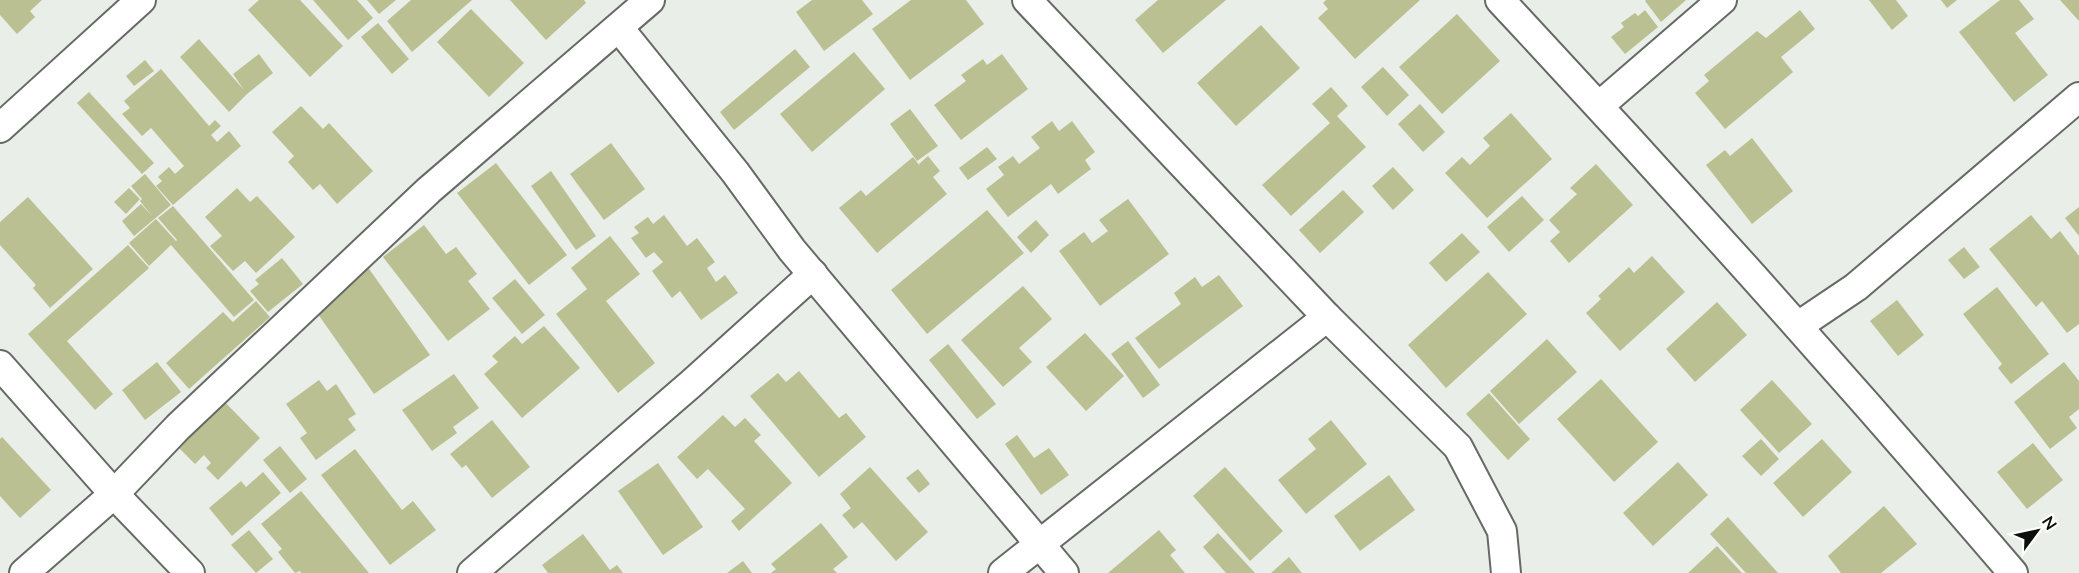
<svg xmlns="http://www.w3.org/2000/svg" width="2079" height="573" viewBox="0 0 2079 573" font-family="Lato,sans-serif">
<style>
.building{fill:#bac091}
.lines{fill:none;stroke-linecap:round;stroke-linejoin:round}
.street-casing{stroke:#656a64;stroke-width:32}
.street{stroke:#fff;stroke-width:28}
</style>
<rect width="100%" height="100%" fill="#e9efe8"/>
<g class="building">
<path d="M0,0H42L30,11L35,17L17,34L0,15Z"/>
<path d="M259,0H300L343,46L310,77L248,10Z"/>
<path d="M313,0H357L373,18L348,40Z"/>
<path d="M367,0H396L379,14Z"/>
<path d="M411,0H472L412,52L387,21Z"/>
<path d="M510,0H584L586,3L546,40Z"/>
<path d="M812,0H862L873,14L824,51L796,12Z"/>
<path d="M911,0H966L984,24L910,80L872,29Z"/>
<path d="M1158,0H1226L1163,53L1135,20Z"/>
<path d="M1326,0H1420L1355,59L1318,18L1328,9L1323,3Z"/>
<path d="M1646,0H1686L1661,22L1645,1Z"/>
<path d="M1869,0H1896L1908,16L1892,30Z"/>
<path d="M1941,0H1957L1947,8Z"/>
<path d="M2000,0H2019L2034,19L2015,33L2048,75L2014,102L1959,32Z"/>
<path d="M2060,0H2079V21Z"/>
<path d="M471,9L524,63L489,97L437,42Z"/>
<path d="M1645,10L1658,27L1625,54L1611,37L1624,27L1621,23L1635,13L1638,16Z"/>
<path d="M1800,10L1815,29L1781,57L1793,72L1725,129L1695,93L1709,81L1704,75L1757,31L1766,38Z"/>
<path d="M1457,14L1500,61L1442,114L1399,67Z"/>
<path d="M378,23L409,59L392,74L361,37Z"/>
<path d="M1261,25L1300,68L1236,126L1197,83Z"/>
<path d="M199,39L244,90L233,74L259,54L273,73L247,94L229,112L180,57Z"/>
<path d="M795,49L810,67L734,130L720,112Z"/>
<path d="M854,52L885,89L812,152L780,114Z"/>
<path d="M1002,54L1028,89L961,140L934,105L966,81L961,75L983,59L987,65Z"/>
<path d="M145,60L154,71L134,86L126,76Z"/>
<path d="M1383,67L1409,95L1387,116L1361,87Z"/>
<path d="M161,69L209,126L215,120L221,126L211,135L217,142L229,131L241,146L173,205L156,186L162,181L158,177L169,167L175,174L184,166L151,128L142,136L122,114L130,108L124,101Z"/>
<path d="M1331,87L1348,106L1337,116L1366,147L1291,216L1262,185L1330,123L1312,104Z"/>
<path d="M89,92L154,163L142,174L77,103Z"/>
<path d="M1420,104L1445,132L1423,152L1398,124Z"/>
<path d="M301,106L323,129L329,123L373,171L337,204L320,184L313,190L288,162L294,156L272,132Z"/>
<path d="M910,109L938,146L917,161L890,124Z"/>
<path d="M1511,113L1552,159L1487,218L1445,173L1462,157L1470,165L1490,146L1483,138Z"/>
<path d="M1052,121L1059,131L1072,121L1095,152L1085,160L1091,169L1058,194L1051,184L1008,217L986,189L1004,175L998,167L1013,156L1019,164L1040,148L1031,137Z"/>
<path d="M1752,138L1793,191L1752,224L1706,165L1725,150L1730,156Z"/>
<path d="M611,143L645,189L604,220L570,174Z"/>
<path d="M987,147L997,159L968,180L959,168Z"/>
<path d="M928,156L940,171L933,177L947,194L877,253L839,208L861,190L866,196L913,157L920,166L919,164Z"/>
<path d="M496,163L567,255L529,285L457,193Z"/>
<path d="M1596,164L1633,205L1569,263L1550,241L1560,232L1549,220L1577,194L1570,188Z"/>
<path d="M1393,167L1414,190L1393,210L1372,186Z"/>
<path d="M551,171L596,236L576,250L531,186Z"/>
<path d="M145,174L171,205L134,236L122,221L141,204L152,216L140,201L142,199L131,186Z"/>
<path d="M129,188L140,199L126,214L114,202Z"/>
<path d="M237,188L250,202L257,196L295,237L256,273L245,261L233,271L210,246L222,236L205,217Z"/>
<path d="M1343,190L1364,212L1320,253L1299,230Z"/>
<path d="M1522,196L1544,220L1509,252L1487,227Z"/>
<path d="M28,197L93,269L50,308L33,288L36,285L0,245V222Z"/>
<path d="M1128,199L1169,254L1100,306L1059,251L1084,232L1092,243L1108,231L1099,220Z"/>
<path d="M173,206L254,300L234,317L171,245L149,266L129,243L156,219L176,241L177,240L158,218Z"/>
<path d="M2079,207V236L2065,218Z"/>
<path d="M987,210L1024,253L927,334L891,290Z"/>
<path d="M664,215L687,246L697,238L715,262L707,268L716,282L725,275L738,293L701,320L680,291L672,298L652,271L663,262L654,252L646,258L631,238L639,233L634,227L648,217L653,224Z"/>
<path d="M2031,215L2051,239L2060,231L2079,256V324L2067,333L2042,301L2036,307L1989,249Z"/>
<path d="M1036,220L1049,235L1031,253L1017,237Z"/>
<path d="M424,225L446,254L456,247L477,274L468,281L490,309L448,341L383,257Z"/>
<path d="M1462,233L1480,252L1446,282L1429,263Z"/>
<path d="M610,236L640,274L606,301L655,363L618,393L556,314L587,289L571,268Z"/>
<path d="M128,245L149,268L67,341L113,394L95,410L28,334Z"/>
<path d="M1964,247L1980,267L1964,279L1948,260Z"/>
<path d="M1652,256L1685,292L1620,351L1586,313L1601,299L1598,296L1629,267L1634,273Z"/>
<path d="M282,258L303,284L268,312L250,291L259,284L255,280Z"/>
<path d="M367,266L430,355L374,394L313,307Z"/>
<path d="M1488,272L1527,314L1446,388L1408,345Z"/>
<path d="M1219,275L1243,306L1159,369L1135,338L1181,304L1174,293L1195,277L1202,287Z"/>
<path d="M515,279L545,315L522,334L492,298Z"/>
<path d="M1023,286L1052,319L1019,348L1032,362L1003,387L961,340Z"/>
<path d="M1997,287L2049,354L2011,384L1998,368L2002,364L1963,314Z"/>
<path d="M1897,300L1924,335L1898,356L1870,321Z"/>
<path d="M256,301L270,317L189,389L166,363L223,312L233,322Z"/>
<path d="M1717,302L1747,335L1695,382L1666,349Z"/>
<path d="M544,326L580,368L522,418L484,374L498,362L492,356L515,336L522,344Z"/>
<path d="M1085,333L1124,376L1086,411L1046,367Z"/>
<path d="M1547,339L1577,372L1519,424L1490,391Z"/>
<path d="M1128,341L1160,385L1143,398L1111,354Z"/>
<path d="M948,344L996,404L977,419L929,360Z"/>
<path d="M157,362L181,392L145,420L122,390Z"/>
<path d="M2064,362L2079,381V409L2069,417L2077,428L2050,449L2014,402Z"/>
<path d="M799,371L839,418L846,413L866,437L819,477L750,396L778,373L786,382Z"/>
<path d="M454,374L479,408L453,427L457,433L432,451L402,410Z"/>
<path d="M1601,379L1658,442L1614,482L1557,419Z"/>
<path d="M319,380L327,391L336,384L356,414L348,419L356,430L316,460L300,438L307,433L286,404Z"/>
<path d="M1772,380L1812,424L1779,453L1740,410Z"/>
<path d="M1489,393L1530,439L1508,460L1466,414Z"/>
<path d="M218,395L260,438L218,480L206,468L211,463L204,455L195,464L172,441Z"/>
<path d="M723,415L735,427L745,418L761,435L754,441L792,483L739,531L731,521L745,509L708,469L697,479L677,457Z"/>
<path d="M492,420L530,467L492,498L466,465L462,468L450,454Z"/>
<path d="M1331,420L1367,464L1306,514L1278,480L1316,449L1308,439Z"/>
<path d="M1017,435L1034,458L1049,448L1069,475L1041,495L1005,444Z"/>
<path d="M2,437L51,490L20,518L0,496V439Z"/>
<path d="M1761,439L1779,459L1761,476L1742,456Z"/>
<path d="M1822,439L1852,472L1803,517L1773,483Z"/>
<path d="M2033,443L2063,480L2027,509L1997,472Z"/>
<path d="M280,446L307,479L290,493L263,460Z"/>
<path d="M355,449L402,510L413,501L436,530L390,565L321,475Z"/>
<path d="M1678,462L1708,495L1653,546L1623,513Z"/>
<path d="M658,463L703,527L663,555L618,491Z"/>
<path d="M870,467L928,532L896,561L862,522L854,529L842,515L851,508L840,494Z"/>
<path d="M1225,467L1283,531L1250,561L1193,496Z"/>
<path d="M918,469L930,484L919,493L906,478Z"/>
<path d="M263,472L281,493L232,536L209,508L241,481L246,487Z"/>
<path d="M1389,475L1415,510L1360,551L1334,516Z"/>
<path d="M301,491L369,573H301L300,571L295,573L278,552L282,549L261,524Z"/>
<path d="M1884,506L1917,544L1881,573H1841L1828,556Z"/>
<path d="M1728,517L1778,573H1746L1710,534Z"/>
<path d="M821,523L848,557L833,569L837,573H771L776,569L771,564Z"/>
<path d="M249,530L273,559L256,573L231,545Z"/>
<path d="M1159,530L1176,550L1170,555L1185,573H1108Z"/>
<path d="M1218,533L1255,573H1226L1203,547Z"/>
<path d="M583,534L610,570L617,565L623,573H548L542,565Z"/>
<path d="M1717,546L1742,573H1688Z"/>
<path d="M1289,557L1302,573H1271Z"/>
<path d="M743,561L752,573H727Z"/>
</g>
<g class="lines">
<defs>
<g id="street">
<path d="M1027,0L1327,317L1458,447L1502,531L1506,573"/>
<path d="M1500,0C1675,187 1846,378 2013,573"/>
<path d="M619,28L735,172L792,250L1064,573"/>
<path d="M1599,106L1722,0"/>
<path d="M0,128L141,0"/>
<path d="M1798,326L1856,287L2079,97"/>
<path d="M0,365L114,494L190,573"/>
<path d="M24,573L114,494L178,427L429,190L650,0"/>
<path d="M472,573L692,383L813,274"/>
<path d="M1003,573L1327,317"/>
</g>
</defs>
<use href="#street" class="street-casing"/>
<use href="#street" class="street"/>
</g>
<g transform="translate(2037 531) rotate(57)" stroke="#ffffff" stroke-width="4.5" paint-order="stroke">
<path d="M0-4.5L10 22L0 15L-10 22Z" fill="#0d0f0c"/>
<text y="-9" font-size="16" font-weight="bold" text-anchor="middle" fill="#0d0f0c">N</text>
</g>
</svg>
